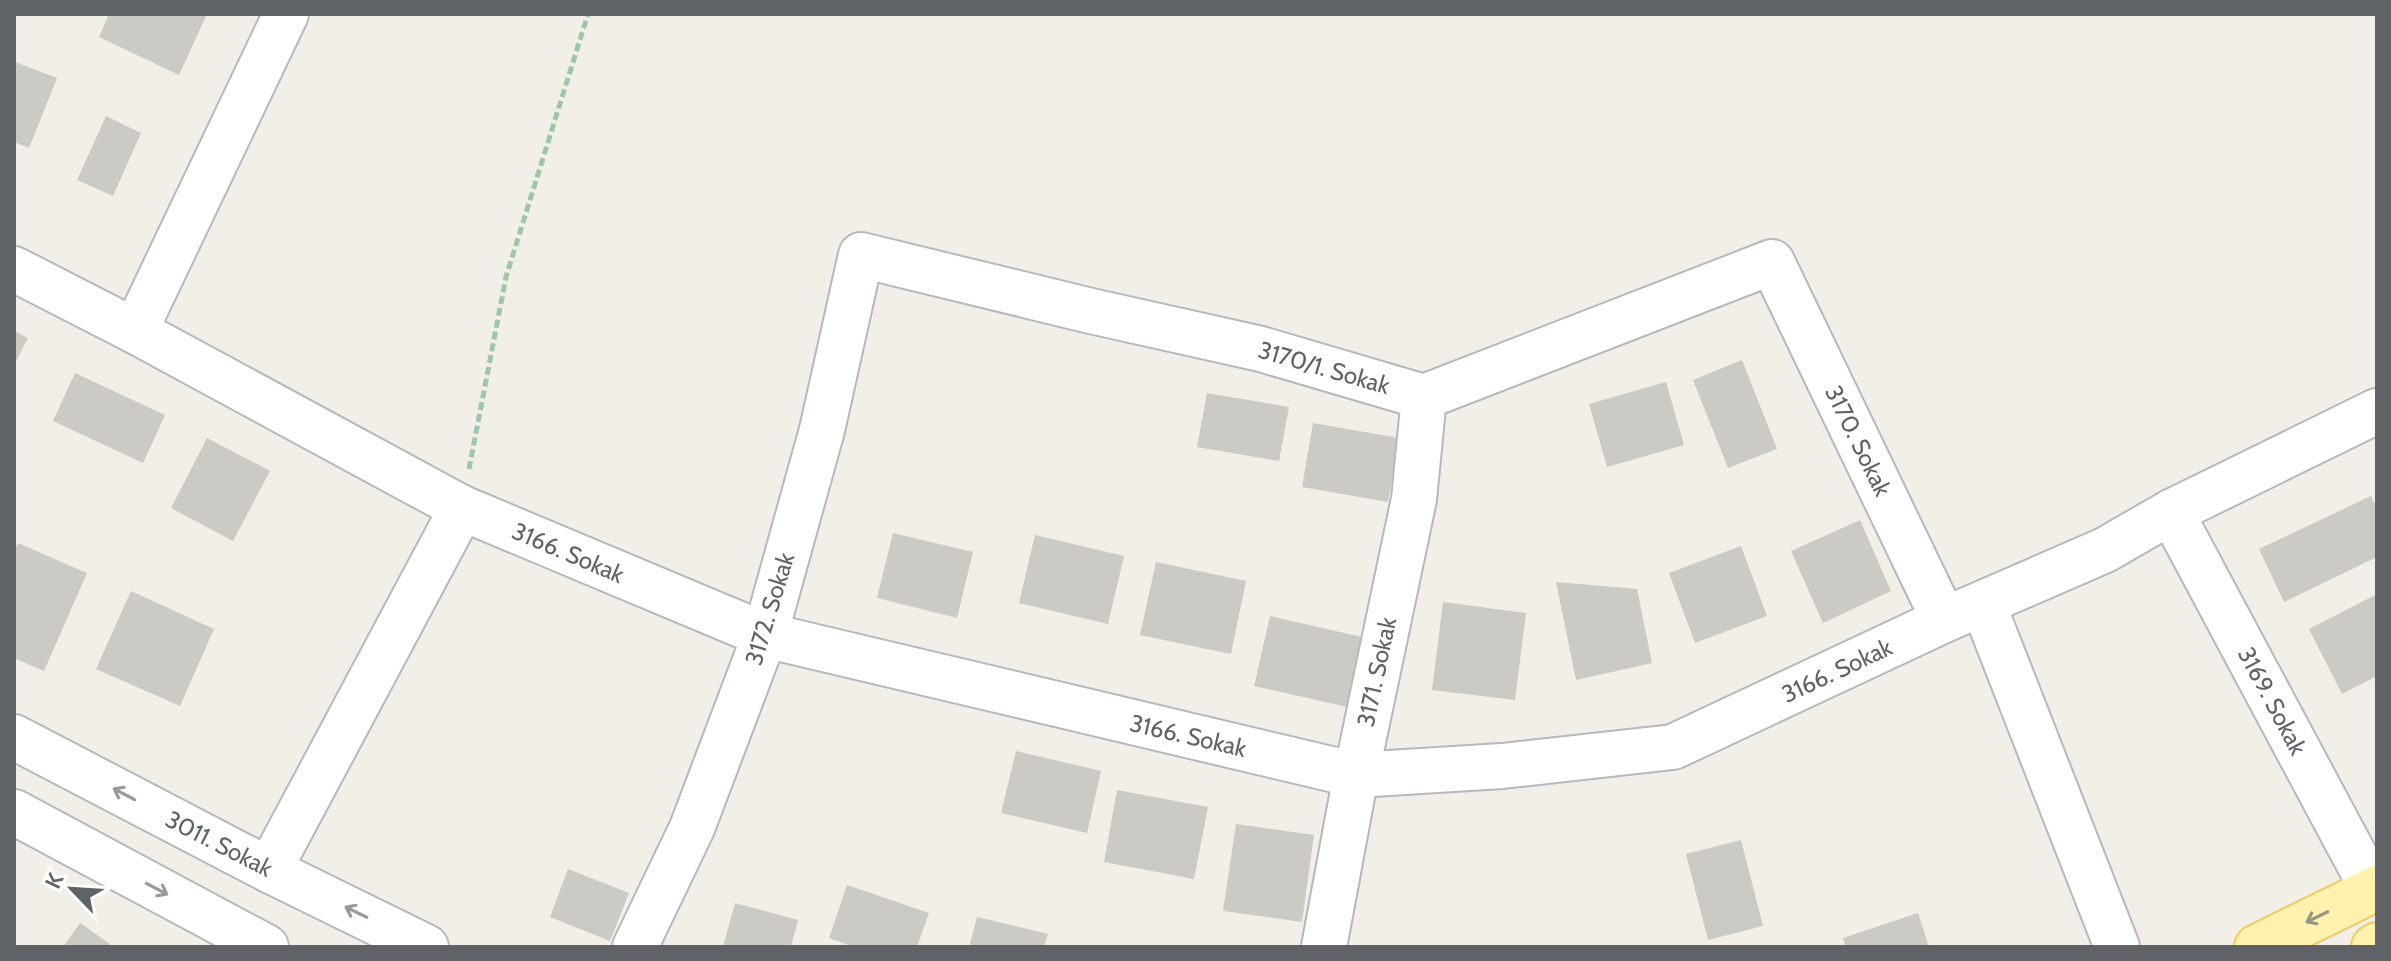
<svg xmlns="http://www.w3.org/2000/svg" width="2391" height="961" viewBox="0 0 2391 961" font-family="Cabin,sans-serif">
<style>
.building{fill:#cccac5}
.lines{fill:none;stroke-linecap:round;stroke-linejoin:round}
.minor-casing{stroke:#b5b8bc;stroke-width:48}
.major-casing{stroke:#f2c960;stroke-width:48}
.path{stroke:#9cc7a9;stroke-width:5;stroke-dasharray:8 4;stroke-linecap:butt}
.minor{stroke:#fff;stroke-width:44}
.major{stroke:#fff2af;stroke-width:44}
.oneway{stroke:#979a9d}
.oneway2{stroke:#979581}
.labels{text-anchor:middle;stroke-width:7;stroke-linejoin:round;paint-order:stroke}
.street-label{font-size:24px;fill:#5f6368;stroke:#fff}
</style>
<rect width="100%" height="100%" fill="#f1efe8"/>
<g class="building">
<path d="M109,14H207L179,75L99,37Z"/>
<path d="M15,62L57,78L29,148L14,142Z"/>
<path d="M106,116L141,133L113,196L77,180Z"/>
<path d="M14,331L28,338L14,365Z"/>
<path d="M1742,360L1777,449L1728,468L1693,380Z"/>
<path d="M75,373L165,415L143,463L53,421Z"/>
<path d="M1666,382L1684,445L1607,467L1589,404Z"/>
<path d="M1207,393L1289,407L1279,461L1197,447Z"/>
<path d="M1313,423L1399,438L1388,502L1302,487Z"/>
<path d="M207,438L270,471L233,541L171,508Z"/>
<path d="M2371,496L2377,508V557L2284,602L2259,549Z"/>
<path d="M1860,520L1891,591L1823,623L1791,551Z"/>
<path d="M893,533L973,552L957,618L877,598Z"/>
<path d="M1035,535L1124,556L1108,624L1019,603Z"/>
<path d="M18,543L87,573L44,671L14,658V551Z"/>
<path d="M1741,546L1767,616L1695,643L1669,573Z"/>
<path d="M1156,562L1246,581L1231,654L1140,635Z"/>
<path d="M1556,582L1637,589L1652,663L1576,680Z"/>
<path d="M131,591L214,629L180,706L96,669Z"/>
<path d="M2377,594V676L2342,694L2309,629Z"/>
<path d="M1443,602L1526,613L1515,700L1432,690Z"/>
<path d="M1270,616L1362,637L1347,707L1254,686Z"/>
<path d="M1016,751L1101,771L1087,833L1001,813Z"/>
<path d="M1117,790L1208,807L1194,879L1104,862Z"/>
<path d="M1236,824L1314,835L1302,922L1223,911Z"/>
<path d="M1741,840L1763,926L1708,940L1686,854Z"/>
<path d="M568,869L629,893L610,941L550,917Z"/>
<path d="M847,885L929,913L917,947H854L829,938Z"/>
<path d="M735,903L798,920L791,947H723Z"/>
<path d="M1918,913L1929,947H1846L1843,938Z"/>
<path d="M977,917L1048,934L1044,947H969Z"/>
<path d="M80,923L110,944L108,947H63Z"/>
</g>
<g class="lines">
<defs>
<g id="minor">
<path d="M14,269L135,331L462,508L765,635L1356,775L1502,766L1673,747L1944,620L2105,550L2171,512L2377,411"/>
<path d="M135,331L286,14"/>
<path d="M2171,512L2373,890"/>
<path d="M1983,604L2117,947"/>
<path d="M14,737L269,870L426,947"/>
<path d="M14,812L266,947"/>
<path d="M269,870L462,508"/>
<path d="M635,947L692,828L765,635L822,430L861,255L1091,311L1261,349L1424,397L1772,262L1944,620"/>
<path d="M1324,947L1356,775L1414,499L1424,397"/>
</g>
<g id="major">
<path d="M2257,947L2377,888"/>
<path d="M2374,947L2377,945"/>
</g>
</defs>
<use href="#minor" class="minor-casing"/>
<use href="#major" class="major-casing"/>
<path class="path" d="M469,469L506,277L588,14"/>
<use href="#minor" class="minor"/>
<use href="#major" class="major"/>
</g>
<defs><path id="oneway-shaft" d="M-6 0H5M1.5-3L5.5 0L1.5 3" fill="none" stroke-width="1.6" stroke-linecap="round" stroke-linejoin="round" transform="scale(2)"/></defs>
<g class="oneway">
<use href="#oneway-shaft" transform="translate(124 794) rotate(-152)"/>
<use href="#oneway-shaft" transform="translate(157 889) rotate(28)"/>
<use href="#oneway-shaft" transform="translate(356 912) rotate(-154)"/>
</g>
<use class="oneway2" href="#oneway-shaft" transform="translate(2317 917) rotate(154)"/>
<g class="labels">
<g class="street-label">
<text transform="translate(1324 368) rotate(16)" y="8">3170/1. Sokak</text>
<text transform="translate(1858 441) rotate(64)" y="8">3170. Sokak</text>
<text transform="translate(568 553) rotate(23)" y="8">3166. Sokak</text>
<text transform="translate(770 609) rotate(-73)" y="8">3172. Sokak</text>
<text transform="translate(1837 671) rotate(-25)" y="8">3166. Sokak</text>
<text transform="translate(1377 672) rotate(-78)" y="8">3171. Sokak</text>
<text transform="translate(2272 701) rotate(62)" y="8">3169. Sokak</text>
<text transform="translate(1188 736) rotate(13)" y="8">3166. Sokak</text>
<text transform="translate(219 844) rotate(27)" y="8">3011. Sokak</text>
</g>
</g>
<rect width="2391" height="961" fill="none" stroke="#5f6368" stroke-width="32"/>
<g transform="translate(72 889) rotate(295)" stroke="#ffffff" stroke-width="6" paint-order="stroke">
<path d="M0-6L14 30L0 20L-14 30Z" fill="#5f6368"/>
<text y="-12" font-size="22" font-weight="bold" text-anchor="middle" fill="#5f6368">K</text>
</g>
</svg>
